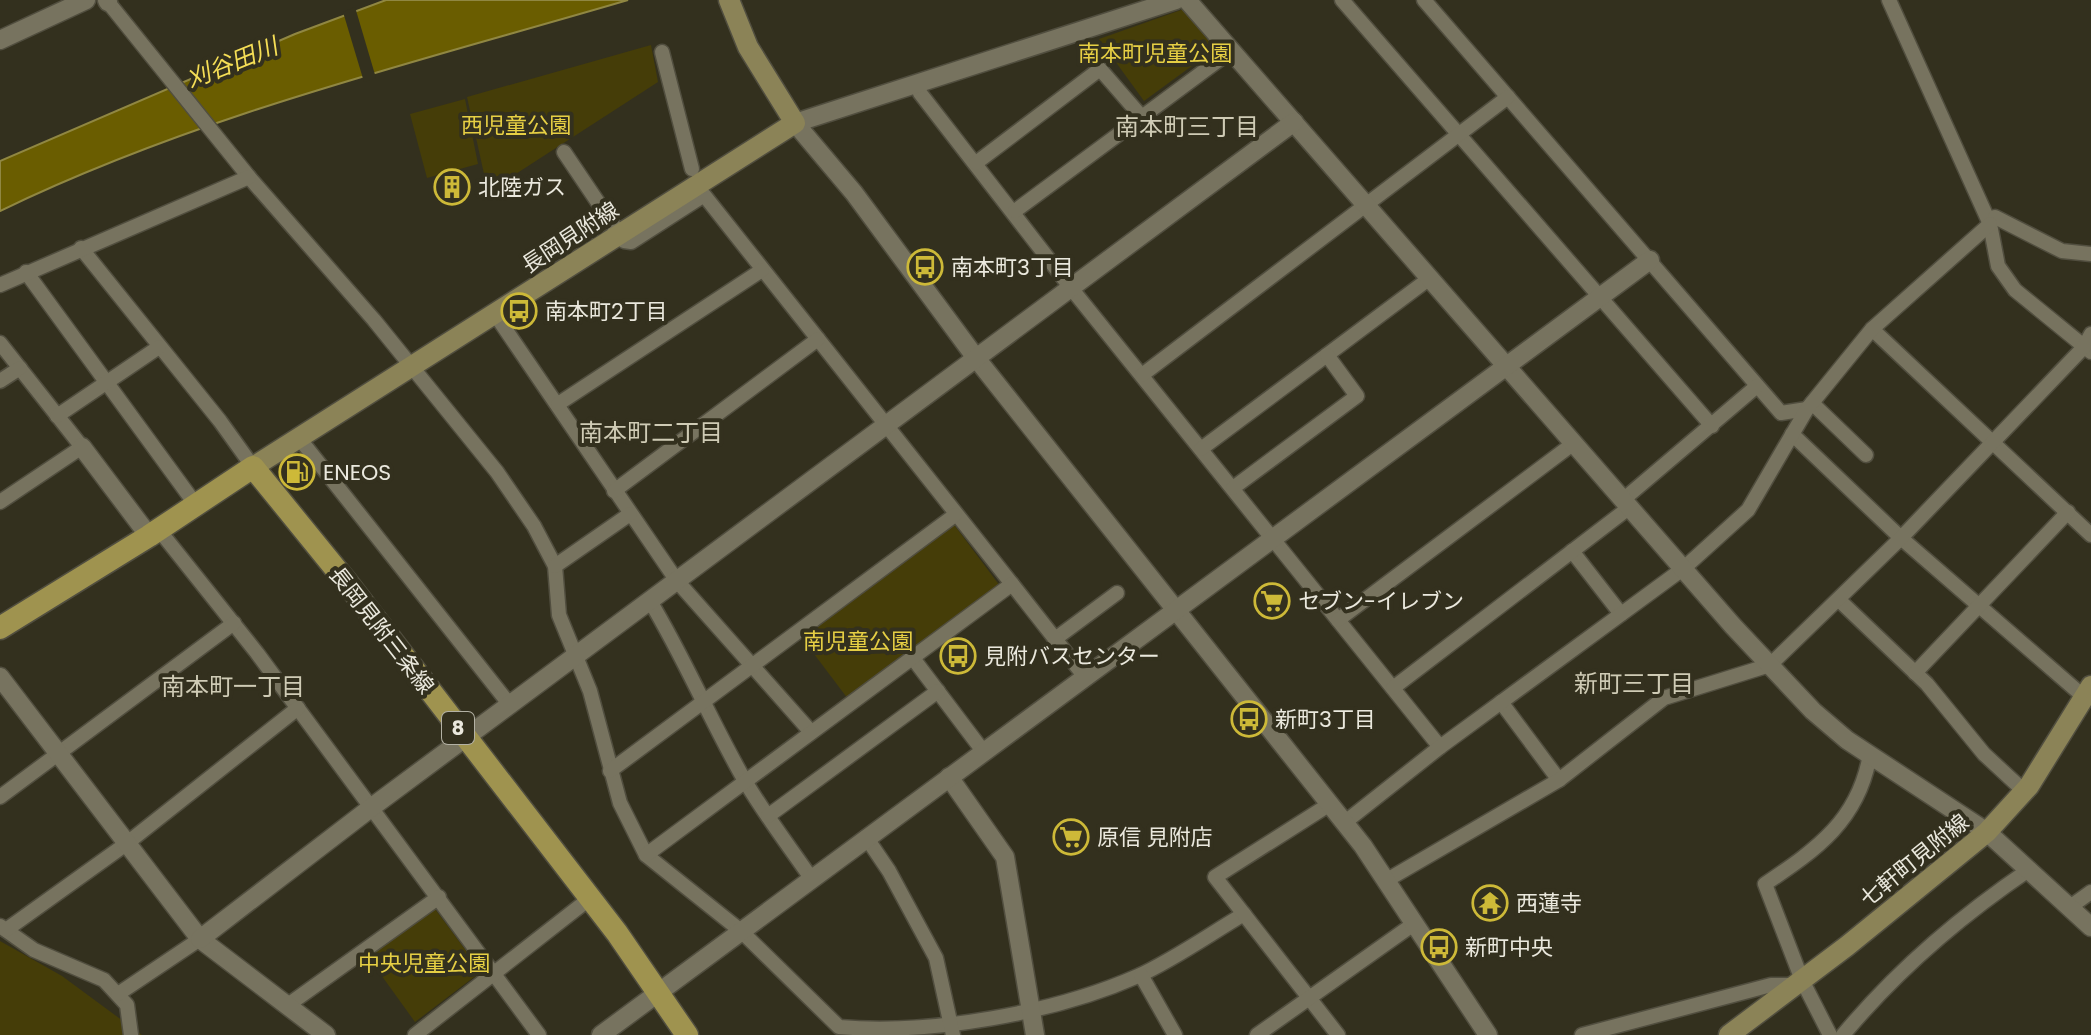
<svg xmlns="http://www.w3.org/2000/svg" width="2091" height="1035" viewBox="0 0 2091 1035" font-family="Poppins,'Noto Sans JP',sans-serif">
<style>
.green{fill:#453d08}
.water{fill:#6a5d00;stroke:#908742;stroke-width:2}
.pier{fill:#33301e}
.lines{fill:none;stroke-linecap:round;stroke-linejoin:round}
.minor-casing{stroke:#514e3f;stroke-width:17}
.tertiary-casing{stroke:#514e3f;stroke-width:21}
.secondary-casing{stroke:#514e3f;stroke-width:23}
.primary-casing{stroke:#514e3f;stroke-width:25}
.minor{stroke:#77735f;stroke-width:14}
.tertiary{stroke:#77735f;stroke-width:18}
.secondary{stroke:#8b8357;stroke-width:20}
.primary{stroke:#9f934f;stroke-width:22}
.labels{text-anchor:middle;stroke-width:8;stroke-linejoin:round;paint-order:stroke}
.shield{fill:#33301e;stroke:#b3b1a4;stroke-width:2}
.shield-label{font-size:20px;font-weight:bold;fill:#eae8dd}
.park-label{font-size:22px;fill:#e6cf44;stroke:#33301e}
.poi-label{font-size:22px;fill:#eae8dd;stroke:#33301e;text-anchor:start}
.street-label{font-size:22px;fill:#eae8dd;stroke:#33301e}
.water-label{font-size:24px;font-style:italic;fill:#f5de56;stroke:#33301e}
.neighbourhood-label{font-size:24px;fill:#cfcbb5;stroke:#33301e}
</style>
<rect width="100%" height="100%" fill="#33301e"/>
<g class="green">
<path d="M1184,9L1215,49L1144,101L1099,39Z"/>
<path d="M651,45L658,82L488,192L467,97Z"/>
<path d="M465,99L478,164L427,178L410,114Z"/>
<path d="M952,522L1000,586L848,699L802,638L805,630Z"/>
<path d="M429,908L435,909L479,968L478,974L415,1022L366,954Z"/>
<path d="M0,941L62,976L142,1035H0Z"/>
</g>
<path class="water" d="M386,0H628C417,62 198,115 0,211V161L295,34Z"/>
<path class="pier" d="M355,7L376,78L364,82L343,12Z"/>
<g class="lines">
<defs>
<g id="minor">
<path d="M1342,0L1712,426"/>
<path d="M1424,0L1781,413L1807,409"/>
<path d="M1889,0L1990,224L1998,266L2015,290L2091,352"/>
<path d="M108,2L249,177L374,320L497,472L534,526L555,566L559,615L590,691L620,803L646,855L741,931L839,1027C931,1035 1054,1013 1138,976C1175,959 1210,934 1244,914"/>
<path d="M662,52L692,169"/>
<path d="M916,83L920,93L1071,288L1440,747"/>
<path d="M564,152L624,241L631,242L704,195L1012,584"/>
<path d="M976,163L1100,69L1140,115"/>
<path d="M1015,211L1231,51"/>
<path d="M1995,217L2062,251L2091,254"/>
<path d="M81,248L220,421L253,467"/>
<path d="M26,272L196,505"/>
<path d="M0,285L249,177"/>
<path d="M495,314L677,581L811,732"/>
<path d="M1872,329L2091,535"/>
<path d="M0,343L82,447L0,502"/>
<path d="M1142,375L1508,97"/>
<path d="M0,381L20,368"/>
<path d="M1812,403L1866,455"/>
<path d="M558,404L762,270"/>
<path d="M57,416L159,347"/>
<path d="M1792,434L1901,538L2083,696"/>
<path d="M299,438L510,705"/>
<path d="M1201,449L1430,278"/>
<path d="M1233,488L1357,396L1327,355"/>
<path d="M614,491L818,339"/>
<path d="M1624,499L1757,386"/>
<path d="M159,530L257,653L539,1035"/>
<path d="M1572,551L1621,614"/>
<path d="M555,566L630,514"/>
<path d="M1839,600L1927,684L1984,754L2024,791"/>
<path d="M650,601C685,659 711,722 745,781C765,815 789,846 811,878"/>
<path d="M1338,620L1574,443"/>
<path d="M1055,639L1117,593"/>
<path d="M912,657L983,751"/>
<path d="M1915,673L2068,512"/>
<path d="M1393,688L1630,507"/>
<path d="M1501,702L1559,780"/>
<path d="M610,771L955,515"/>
<path d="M0,797L234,623"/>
<path d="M1330,804L1215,877L1338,1035"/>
<path d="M768,816L938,691"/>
<path d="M1344,823L1440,747L1684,568L1748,510L1807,409L1872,329L1990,224"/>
<path d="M866,837L889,871L936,958L953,1035"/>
<path d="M646,855L1012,584L1085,677"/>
<path d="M1387,880L1559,780L1664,698L1770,665L1901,538L2084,347L2091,334"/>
<path d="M2070,907L2091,892"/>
<path d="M0,926L34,950L104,980L127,1005L131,1035"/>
<path d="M6,930L126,844L298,708"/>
<path d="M1141,975L1175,1035"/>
<path d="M118,994L200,939"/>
<path d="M288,1005L439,897"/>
<path d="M415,1035L589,899"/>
<path d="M1257,1035L1415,923"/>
<path d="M1582,1035L1771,985H1795"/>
<path d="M1830,1035L1802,980L1765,884C1817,849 1859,820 1870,754"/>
<path d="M1843,1035C1898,969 1959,917 2030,869"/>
</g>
<g id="tertiary">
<path d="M107,0L108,2"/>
<path d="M1176,0L795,123L854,193L976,358L1363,846L1488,1035"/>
<path d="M1187,0L1733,626L1813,711L1847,740L1987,832L2091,927"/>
<path d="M0,40L86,0"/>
<path d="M82,447L149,536"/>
<path d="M0,677L200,939L326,1035"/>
<path d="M949,777L1005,857L1035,1035"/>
<path d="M200,939L372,807L1294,122"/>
<path d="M601,1035L1650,260"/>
</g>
<g id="secondary">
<path d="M253,467L795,123L748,47L729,0"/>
<path d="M1729,1035L1847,946L1987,832L2029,786L2091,686"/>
</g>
<path id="primary" d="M0,628L149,536L253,467L348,584L617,933L687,1035"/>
</defs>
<use href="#minor" class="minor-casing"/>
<use href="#tertiary" class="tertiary-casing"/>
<use href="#secondary" class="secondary-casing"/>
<use href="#primary" class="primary-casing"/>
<use href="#minor" class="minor"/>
<use href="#tertiary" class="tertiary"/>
<use href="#secondary" class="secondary"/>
<use href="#primary" class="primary"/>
</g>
<defs>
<symbol id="building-ring" viewBox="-11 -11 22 22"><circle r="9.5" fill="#33301e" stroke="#cdb938" stroke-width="1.5"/><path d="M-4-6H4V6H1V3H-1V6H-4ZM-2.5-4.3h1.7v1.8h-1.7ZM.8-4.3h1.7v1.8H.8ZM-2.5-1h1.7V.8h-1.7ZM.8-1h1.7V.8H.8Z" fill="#cdb938"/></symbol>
<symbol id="bus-ring" viewBox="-11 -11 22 22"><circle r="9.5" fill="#33301e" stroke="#cdb938" stroke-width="1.5"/><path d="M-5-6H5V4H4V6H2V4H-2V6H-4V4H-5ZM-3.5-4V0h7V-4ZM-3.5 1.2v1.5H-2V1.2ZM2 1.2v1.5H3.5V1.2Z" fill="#cdb938"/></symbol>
<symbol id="fuel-ring" viewBox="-11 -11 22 22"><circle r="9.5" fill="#33301e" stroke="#cdb938" stroke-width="1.5"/><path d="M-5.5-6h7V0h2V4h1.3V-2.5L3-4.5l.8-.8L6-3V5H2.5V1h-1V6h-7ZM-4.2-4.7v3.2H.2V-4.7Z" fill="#cdb938"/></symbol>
<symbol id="supermarket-ring" viewBox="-11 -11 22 22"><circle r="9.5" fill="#33301e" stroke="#cdb938" stroke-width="1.5"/><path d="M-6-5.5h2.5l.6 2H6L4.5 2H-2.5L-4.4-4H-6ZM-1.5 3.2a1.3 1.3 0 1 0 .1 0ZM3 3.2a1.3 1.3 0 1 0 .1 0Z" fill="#cdb938"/></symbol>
<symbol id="temple-ring" viewBox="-11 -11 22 22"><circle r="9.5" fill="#33301e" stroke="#cdb938" stroke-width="1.5"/><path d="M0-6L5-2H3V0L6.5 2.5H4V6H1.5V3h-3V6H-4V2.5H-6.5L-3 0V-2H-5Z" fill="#cdb938"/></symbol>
</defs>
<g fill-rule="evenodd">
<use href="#building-ring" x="432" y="167" width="40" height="40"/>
<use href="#bus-ring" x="905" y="247" width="40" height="40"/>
<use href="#bus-ring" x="499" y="291" width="40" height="40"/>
<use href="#fuel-ring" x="277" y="452" width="40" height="40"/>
<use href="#supermarket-ring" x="1252" y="581" width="40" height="40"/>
<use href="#bus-ring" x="938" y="636" width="40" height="40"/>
<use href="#bus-ring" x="1229" y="699" width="40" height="40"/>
<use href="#supermarket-ring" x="1051" y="817" width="40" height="40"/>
<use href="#temple-ring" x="1470" y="883" width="40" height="40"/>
<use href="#bus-ring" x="1419" y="927" width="40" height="40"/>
</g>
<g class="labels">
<rect class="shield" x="442" y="712" width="32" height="32" rx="6"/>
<g class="shield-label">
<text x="458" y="735">8</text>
</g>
<g class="park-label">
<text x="1155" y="61">南本町児童公園</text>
<text x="516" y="133">西児童公園</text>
<text x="858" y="649">南児童公園</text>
<text x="424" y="971">中央児童公園</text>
</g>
<g class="poi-label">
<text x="478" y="195">北陸ガス</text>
<text x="951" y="275">南本町3丁目</text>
<text x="545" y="319">南本町2丁目</text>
<text x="323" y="480">ENEOS</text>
<text x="1298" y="609">セブン-イレブン</text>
<text x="984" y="664">見附バスセンター</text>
<text x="1275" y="727">新町3丁目</text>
<text x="1097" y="845">原信 見附店</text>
<text x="1516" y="911">西蓮寺</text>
<text x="1465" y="955">新町中央</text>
</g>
<g class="street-label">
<text transform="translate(570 237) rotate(-33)" y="8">長岡見附線</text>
<text transform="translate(382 630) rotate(52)" y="8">長岡見附三条線</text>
<text transform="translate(1914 860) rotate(-39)" y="8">七軒町見附線</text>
</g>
<g class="water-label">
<text transform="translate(232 63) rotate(-22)" y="8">刈谷田川</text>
</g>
<g class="neighbourhood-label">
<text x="1187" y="135">南本町三丁目</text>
<text x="651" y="441">南本町二丁目</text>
<text x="1634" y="692">新町三丁目</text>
<text x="233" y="695">南本町一丁目</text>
</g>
</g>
</svg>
